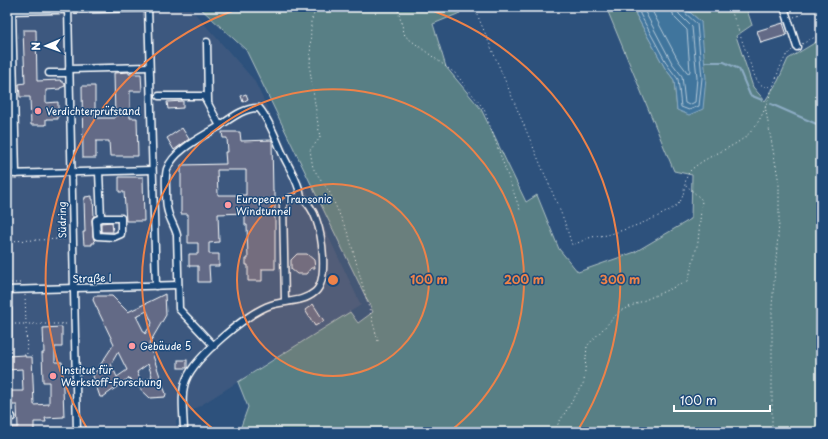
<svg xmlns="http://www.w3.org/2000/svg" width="828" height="439" viewBox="0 0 828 439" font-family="'Playpen Sans',sans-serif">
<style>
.built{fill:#3d597f;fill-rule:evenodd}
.green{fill:#597f85;stroke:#acbfc2}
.water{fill:#40759d;stroke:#8cacc4}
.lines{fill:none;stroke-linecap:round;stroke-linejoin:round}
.shore{stroke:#b3c8d8;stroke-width:1}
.stream{stroke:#8cacc4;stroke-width:2}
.building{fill:#636b86;stroke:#fff;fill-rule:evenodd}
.minor-casing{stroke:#fff;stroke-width:9}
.path{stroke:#fff;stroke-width:1;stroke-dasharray:1 3;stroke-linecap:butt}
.minor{stroke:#1f4a7a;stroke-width:6}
.ring{fill:none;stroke:#ee8249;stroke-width:2}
.poi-dot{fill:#ff9aa2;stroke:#1f4a7a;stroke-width:1.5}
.labels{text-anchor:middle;stroke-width:3;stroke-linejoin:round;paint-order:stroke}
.poi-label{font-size:10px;fill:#fff;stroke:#1f4a7a;text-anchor:start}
.street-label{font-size:10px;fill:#fff;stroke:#1f4a7a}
.centre{fill:#ee8249;stroke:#1f4a7a;stroke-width:2}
.ring-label{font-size:12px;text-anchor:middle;font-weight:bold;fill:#ee8249;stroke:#1f4a7a;stroke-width:3;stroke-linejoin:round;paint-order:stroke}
</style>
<rect width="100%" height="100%" fill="#2d517c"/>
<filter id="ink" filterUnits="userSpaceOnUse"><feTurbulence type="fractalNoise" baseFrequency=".025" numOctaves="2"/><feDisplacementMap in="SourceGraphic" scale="8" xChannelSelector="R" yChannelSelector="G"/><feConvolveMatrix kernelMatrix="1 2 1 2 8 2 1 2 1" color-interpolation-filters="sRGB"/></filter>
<g filter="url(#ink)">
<path class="built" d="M7,7H189L254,80L361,305L209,400L176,421L177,432H7ZM154,66L157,189L155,124Z"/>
<path class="green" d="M199,7H458L460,13L433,24L446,67L481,109L526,202L537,195L559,249L578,272L635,252L691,219L692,175L674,171L606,7H635L636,15L665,68L674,80L677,110L701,22L684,7H746L752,25L736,36L753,87L765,101L778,81L788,59L821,39V432H239L248,407L238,382L350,312L358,323L373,312L246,50Z"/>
<path class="water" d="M635,7H684L701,22L706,78L703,109L689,115L677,110L674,80L665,68L636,15Z"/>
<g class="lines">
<g class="shore">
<path d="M639,7L640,14L668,66L678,79L681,107L689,110L699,106L702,78L697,24L683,11L682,7"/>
<path d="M644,7L645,12L672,63L682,76L685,103L689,105L695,102L697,78L692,27L679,14L677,7"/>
<path d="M650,7L678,60L687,72L689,73L690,71L687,30L674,17L671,7"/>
</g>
<g class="stream">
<path d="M705,62H724L739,69L750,95L762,100"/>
<path d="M771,104L821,126"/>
</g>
</g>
<g class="building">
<path d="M783,23L787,35L761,43L757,31Z"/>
<path d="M23,30H36L37,81L60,80L65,84V86L60,88V89L46,90V103L58,102V119H46V125H31L30,97H20L19,84L25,83Z"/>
<path d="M129,72V74H141L142,91H130V118H137L138,156H110L109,141H96V158H83L82,86H95V118H115L114,73Z"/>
<path d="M246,94L248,99L243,102L241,96Z"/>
<path d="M183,101V108L168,109L167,102Z"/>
<path d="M182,128L189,139L174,150L167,138Z"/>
<path d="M222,132H240L241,141L272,140V142L273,192H275V269H262V281H248V265H246V259H248L247,225H245V213L218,214L219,242L209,243V254H219V266H209L210,282H198V266H189V254H198V243H188V214H181V165L226,164L225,152H228L227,138H223ZM217,170H246V195H218Z"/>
<path d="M119,177H143L144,221H126L124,192H119Z"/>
<path d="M92,196V199H93L94,216L92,220L93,236L95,243H92V245H84L83,232H85L84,199H85V197Z"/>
<path d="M112,222L113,232H101V223Z"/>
<path d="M297,254H307L314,260L315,268H311L306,274H297L291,269V260Z"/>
<path d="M165,294L166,315L149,344L166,394L165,397L150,398L129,378L103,397H100L93,376L114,344L93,300L94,296H112L128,312ZM147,311L152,323L145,334L136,316ZM118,352L127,370L117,377L111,364ZM148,364L152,376L144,382L139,377L137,372Z"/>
<path d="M313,304L324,321L315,326L305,310Z"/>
<rect x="7" y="308" width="5" height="29"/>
<path d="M62,327V347H55V362H62L64,417L45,418L46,422H34V432H7V427H18L17,405H11V391H23L22,369L7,370V356L25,355V357H32L34,405L49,404V382H43L42,353H44L43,328Z"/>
<rect x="178" y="360" width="9" height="8"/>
</g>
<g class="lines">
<defs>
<g id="minor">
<path d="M68,7L77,432"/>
<path d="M148,7L156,286"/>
<path d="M784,7L797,47"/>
<path d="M12,10L16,174"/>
<path d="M7,11L148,8"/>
<path d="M207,42L208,102"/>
<path d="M69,69L149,67"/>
<path d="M49,73H69"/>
<path d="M159,96H204L220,126"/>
<path d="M99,172L101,218H121V234L114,237L97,236L96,220L101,218"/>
<path d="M7,174L152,170"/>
<path d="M7,290L178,285"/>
<path d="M214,346L179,309L177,235C175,227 170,220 168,212C166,206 166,198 166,191C166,184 165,176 167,169C174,150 202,137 218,127C230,119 244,107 259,108C271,122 277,143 285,159C291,171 299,183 301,197"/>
<path d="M7,418L12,417"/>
<path d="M184,432C184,417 180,394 186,380C195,357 247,313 271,305C286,300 302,303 315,292C329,280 322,235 316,219C313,210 308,203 301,197C292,197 287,197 283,205L285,301"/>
</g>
</defs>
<use href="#minor" class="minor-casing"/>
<g class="path">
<path d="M317,7L311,21L310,70L320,138L310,150L313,168L330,193L349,236L378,341"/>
<path d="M397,7L405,36L456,74L484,109L520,210"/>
<path d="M474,7L564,220L572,245C579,243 585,239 592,237C597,236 602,236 607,235C625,230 666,216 679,203C687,193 682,178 692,169C707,156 728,150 744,138C766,121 771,87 782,63L786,56L792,50"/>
<path d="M730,7L755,77C760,85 763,88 772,86"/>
<path d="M794,17L804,14"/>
<path d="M802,44L821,34"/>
<path d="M765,106L779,183V224L772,306V432"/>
<path d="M56,239L67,224"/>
<path d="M7,241L66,239"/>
<path d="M7,283H21"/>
<path d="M25,295L26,324H68"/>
<path d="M7,324H26L27,357"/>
<path d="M555,432L558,424L584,382L587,346L620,311L688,281L698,242L702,200L685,184"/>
</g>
<use href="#minor" class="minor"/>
</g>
</g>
<circle cx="333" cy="280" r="96" fill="#ee8249" fill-opacity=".12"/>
<g class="ring">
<circle cx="333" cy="280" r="96"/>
<path d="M217 432A191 191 0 1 1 449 432"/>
<path d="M88 430A287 287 0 0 1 244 7M422 7A287 287 0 0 1 578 430"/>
</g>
<g class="poi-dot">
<circle cx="38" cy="111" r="4"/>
<circle cx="228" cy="205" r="4"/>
<circle cx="132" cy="346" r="4"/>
<circle cx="53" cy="376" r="4"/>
</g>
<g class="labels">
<g class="poi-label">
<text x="46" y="115">Verdichterprüfstand</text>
<text x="236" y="203">European Transonic<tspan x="236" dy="12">Windtunnel</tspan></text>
<text x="140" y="350">Gebäude 5</text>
<text x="61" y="374">Institut für<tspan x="61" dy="12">Werkstoff-Forschung</tspan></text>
</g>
<g class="street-label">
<text transform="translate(62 220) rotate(-91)" y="4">Südring</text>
<text transform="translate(92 278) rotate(-2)" y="4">Straße I</text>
</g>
</g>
<circle cx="333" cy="280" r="6" class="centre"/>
<g class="ring-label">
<text x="429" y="284">100 m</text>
<text x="524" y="284">200 m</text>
<text x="620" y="284">300 m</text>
</g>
<rect width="828" height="439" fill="none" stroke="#1f4a7a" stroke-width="24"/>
<rect x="12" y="12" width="804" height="415" fill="none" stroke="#fff" stroke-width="1.5" filter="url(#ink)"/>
<g transform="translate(46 46) rotate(268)" stroke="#1f4a7a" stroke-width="3" paint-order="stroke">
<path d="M0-3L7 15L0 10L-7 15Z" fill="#ffffff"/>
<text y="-6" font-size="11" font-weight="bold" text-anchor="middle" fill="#ffffff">N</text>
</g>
<path d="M674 405v6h96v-6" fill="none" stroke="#ffffff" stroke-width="2"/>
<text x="680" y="405" font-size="12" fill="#ffffff" stroke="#1f4a7a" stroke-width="3" paint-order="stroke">100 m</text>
</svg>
